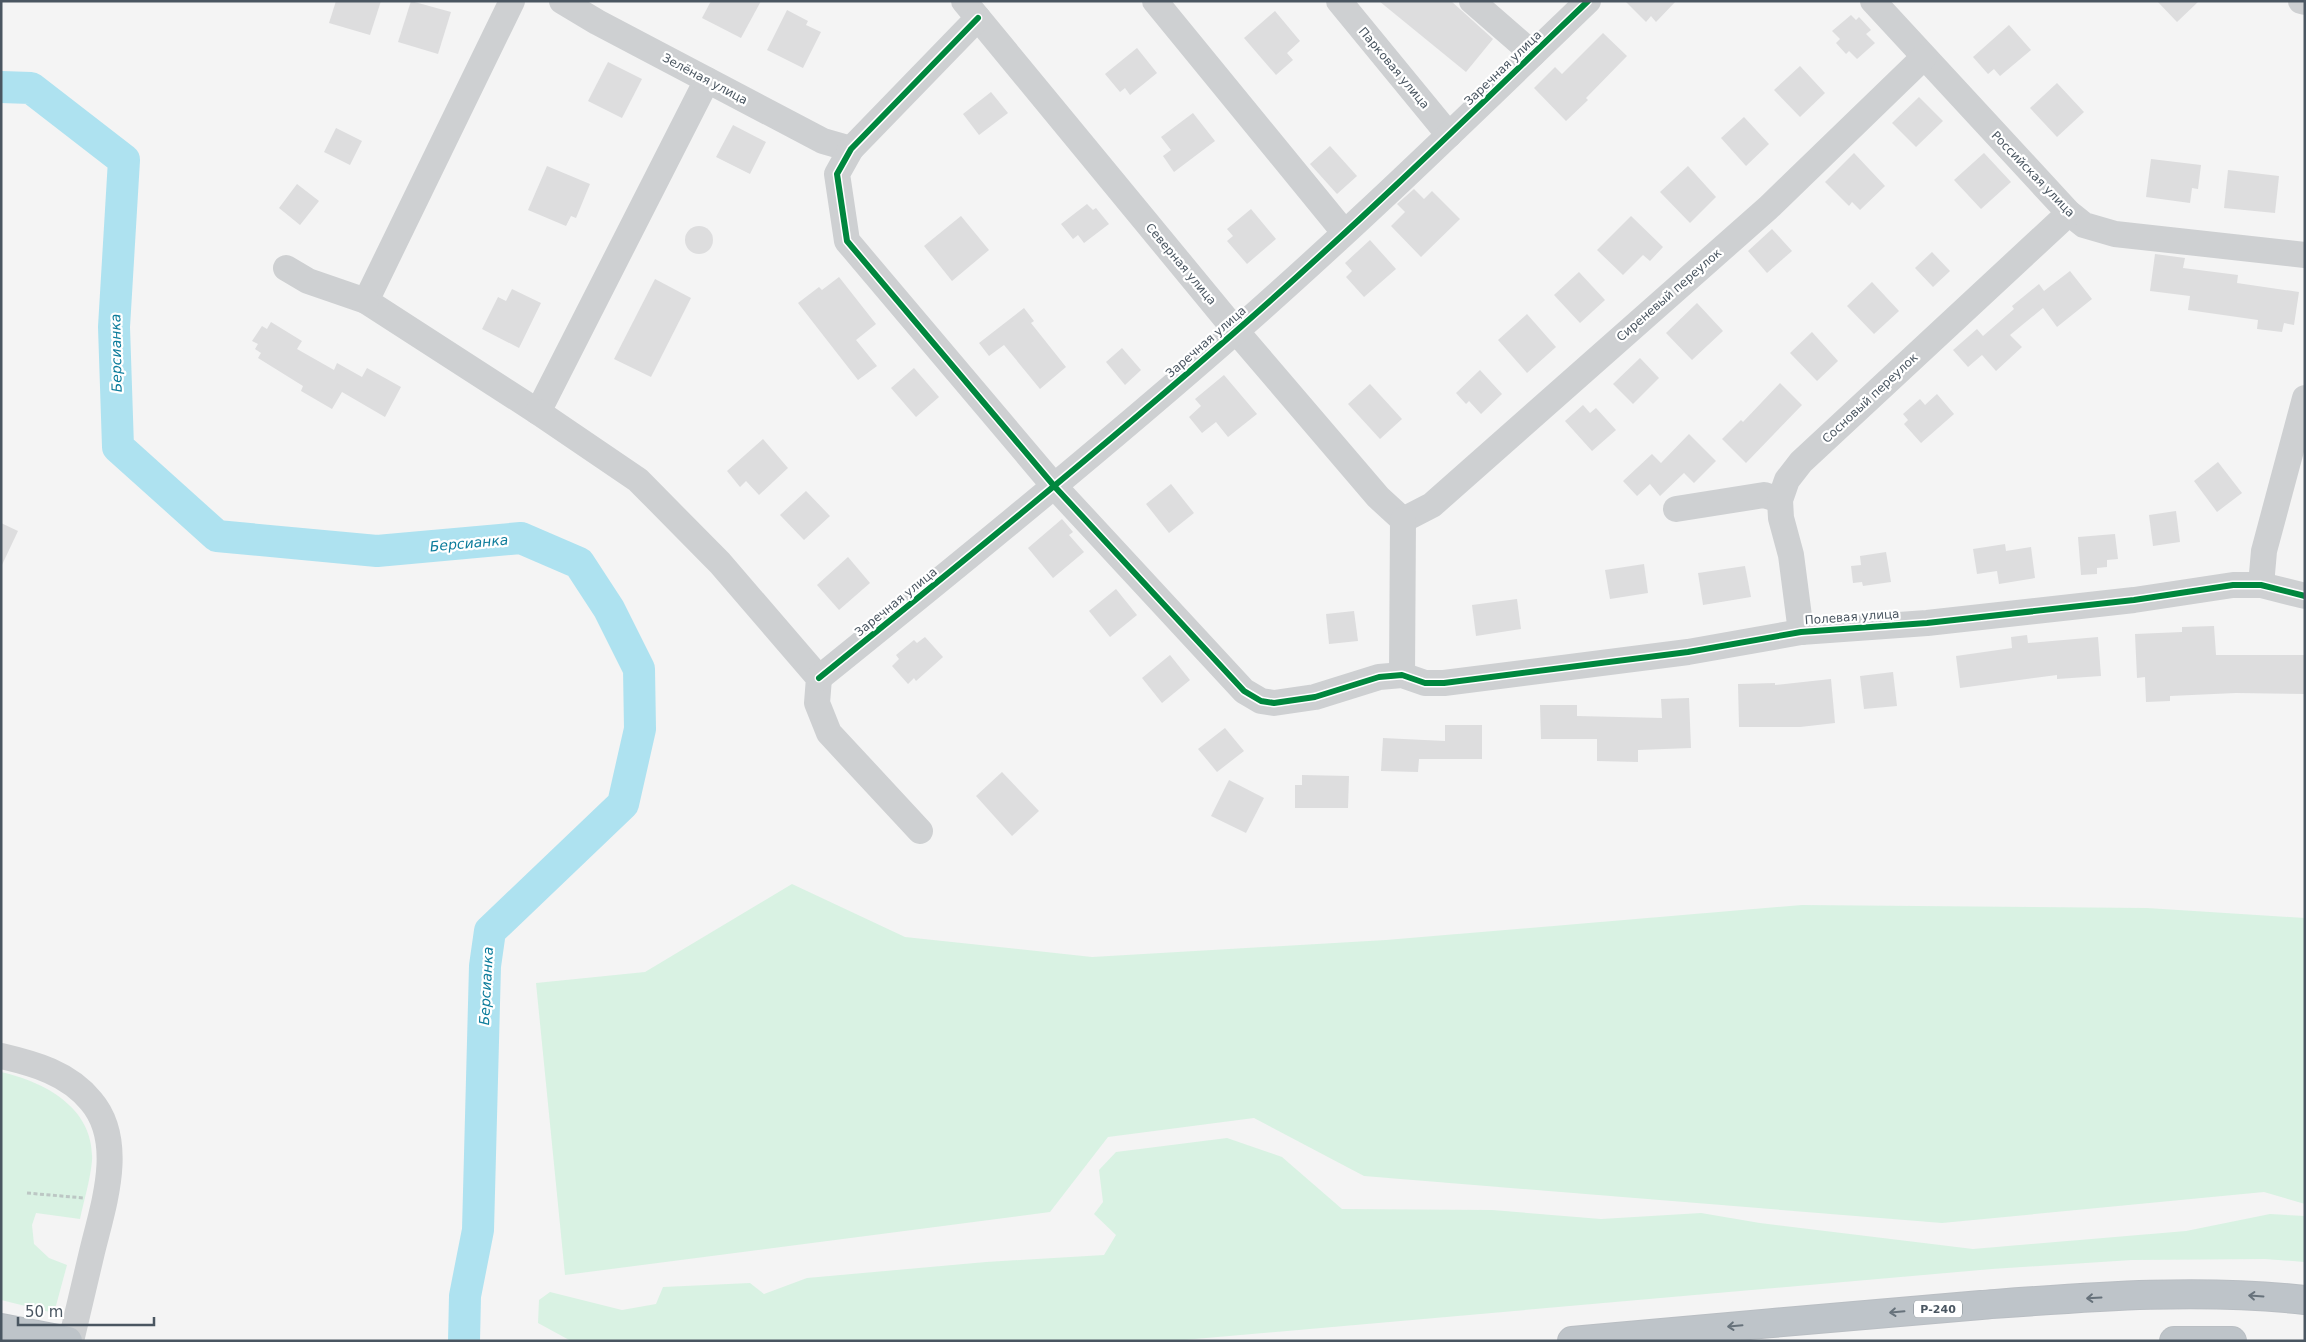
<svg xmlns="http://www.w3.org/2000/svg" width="2306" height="1342" viewBox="0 0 2306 1342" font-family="'DejaVu Sans',sans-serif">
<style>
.green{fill:#d9f2e3}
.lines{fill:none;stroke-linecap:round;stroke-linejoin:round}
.river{stroke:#aee2f0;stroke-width:32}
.building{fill:#ddddde}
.highway-casing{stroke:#b9bec3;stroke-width:30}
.path{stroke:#bcc7c4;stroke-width:3;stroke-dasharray:4 2.5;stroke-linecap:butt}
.minor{stroke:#ced0d2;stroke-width:26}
.highway{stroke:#bec4c9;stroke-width:28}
.cycleway-casing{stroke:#fff;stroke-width:9}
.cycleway{stroke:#00873e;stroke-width:6}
.oneway{stroke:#67727b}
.labels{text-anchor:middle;stroke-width:4.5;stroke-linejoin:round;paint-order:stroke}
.shield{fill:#fff;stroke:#808990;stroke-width:1}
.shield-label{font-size:11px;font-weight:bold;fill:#4a5661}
.street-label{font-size:12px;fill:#4a5661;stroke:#fff}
.water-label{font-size:14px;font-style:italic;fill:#0c7c9b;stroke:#fff}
</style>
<rect width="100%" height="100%" fill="#f4f4f4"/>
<g class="green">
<path d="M792,884L905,937L1092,957L1386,940L1802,905L2147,908L2305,918V1204L2264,1192L1942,1223L1364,1176L1254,1118L1108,1137L1050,1212L565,1275L536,983L645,972Z"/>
<path d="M1,1072C46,1082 95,1109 92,1161C90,1181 84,1200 80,1219L36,1213L32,1225L34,1244L49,1258L67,1265L54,1313L1,1300Z"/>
<path d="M1227,1138L1282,1157L1342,1209L1492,1210L1601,1219L1701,1213L1760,1223L1973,1249L2186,1231L2270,1214L2305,1216V1262L2265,1259L2132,1260L1992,1269L1172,1341H571L538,1323L539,1300L550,1292L622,1310L656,1304L663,1287L750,1283L764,1294L807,1278L986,1262L1104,1255L1116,1235L1094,1214L1103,1202L1099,1170L1116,1152Z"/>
</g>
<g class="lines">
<path class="river" d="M1,87L31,88L124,160L114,327L118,447L217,536L377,551L521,538L579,563L609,609L639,669L640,729L623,804L490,931L485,966L478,1230L465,1296L464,1341"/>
</g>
<g class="building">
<path d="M336,1H381L370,35L329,23Z"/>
<path d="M411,1L451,12L438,54L398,42Z"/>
<path d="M711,1H761L741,38L702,18Z"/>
<path d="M1379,1H1451L1493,39L1466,72Z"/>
<path d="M1625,1H1676L1656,22L1651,16L1646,22Z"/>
<path d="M2157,1H2199L2177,22Z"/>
<path d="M787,10L808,21L806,25L821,32L803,68L767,50Z"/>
<path d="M1275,11L1300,41L1287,53L1293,60L1276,75L1244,38Z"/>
<path d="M1851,15L1856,20L1859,17L1871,30L1866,34L1875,43L1857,59L1849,51L1846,54L1836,43L1840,39L1832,31Z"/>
<path d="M2009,25L2031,50L2000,76L1994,69L1988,74L1973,57Z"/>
<path d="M1603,33L1627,56L1586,98L1588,100L1566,121L1534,88L1555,67L1562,74Z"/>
<path d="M1137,48L1157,73L1130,95L1125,88L1120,92L1105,74Z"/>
<path d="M608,62L642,79L622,118L588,101Z"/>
<path d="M1800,66L1825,93L1800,117L1774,90Z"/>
<path d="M2057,83L2084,112L2057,137L2030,108Z"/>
<path d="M991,92L1008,113L979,135L963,114Z"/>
<path d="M1919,97L1943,121L1916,147L1892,123Z"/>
<path d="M1193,113L1215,141L1174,172L1163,156L1171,150L1161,137Z"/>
<path d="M1744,117L1769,144L1746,166L1721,138Z"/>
<path d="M733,125L766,142L750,174L716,157Z"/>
<path d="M336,128L362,141L350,165L324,152Z"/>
<path d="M1330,146L1357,176L1337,194L1310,164Z"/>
<path d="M1854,153L1885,186L1860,210L1852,202L1849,206L1825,182Z"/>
<path d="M1984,153L2011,182L1981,209L1954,180Z"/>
<path d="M2151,159L2201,165L2198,189L2192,188L2190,203L2146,197Z"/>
<path d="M547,166L590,184L576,218L571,216L566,226L528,210Z"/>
<path d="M1688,166L1716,197L1690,223L1660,192Z"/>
<path d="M2228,170L2279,176L2275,213L2224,208Z"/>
<path d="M297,184L319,201L300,225L279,208Z"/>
<path d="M1414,189L1424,199L1432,191L1460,219L1421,257L1391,226L1405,212L1397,204Z"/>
<path d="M1087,204L1093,210L1096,208L1109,224L1084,243L1078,235L1073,239L1061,224Z"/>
<path d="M1251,209L1276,239L1247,264L1227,241L1233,236L1227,229Z"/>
<path d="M961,216L989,250L952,281L924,246Z"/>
<path d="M1631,216L1663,247L1650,261L1643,255L1623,275L1597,250Z"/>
<circle cx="699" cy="240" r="14"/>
<path d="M1772,229L1792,251L1767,273L1748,251Z"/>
<path d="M1370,240L1396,269L1364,297L1346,277L1352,271L1345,263Z"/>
<path d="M1932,252L1950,271L1933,287L1915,268Z"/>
<path d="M2155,254L2185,258L2183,268L2238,275L2237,283L2299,292L2294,325L2284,323L2282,332L2257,329L2258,320L2188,310L2190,296L2150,291Z"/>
<path d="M2070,271L2092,299L2057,327L2043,308L2010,335L2022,347L1996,371L1982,355L1968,367L1953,350L1977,329L1983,336L2014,309L2012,306L2039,284L2044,291Z"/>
<path d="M1579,272L1605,300L1580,323L1554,295Z"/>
<path d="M839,277L876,324L856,340L877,366L858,380L798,303L819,287L822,290Z"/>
<path d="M655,279L691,298L651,377L614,359Z"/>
<path d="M1872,282L1899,311L1874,334L1847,306Z"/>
<path d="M512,289L541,303L519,348L482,329L498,297L506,301Z"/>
<path d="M1697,303L1723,331L1692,360L1666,333Z"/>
<path d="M1024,308L1034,321L1031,323L1066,367L1040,389L1004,345L989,356L979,343Z"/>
<path d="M1527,314L1556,347L1527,373L1498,340Z"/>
<path d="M271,322L302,341L297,349L334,370L337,363L362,377L367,368L401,387L385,417L342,392L332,409L301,391L303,386L258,358L261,353L255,349L258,344L252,341L262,326L267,329Z"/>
<path d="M1812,332L1838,361L1817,381L1790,353Z"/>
<path d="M1122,348L1141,370L1125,385L1106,362Z"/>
<path d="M1640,358L1659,378L1633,404L1613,384Z"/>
<path d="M914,368L939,397L916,417L891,388Z"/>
<path d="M1480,370L1502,394L1481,414L1469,401L1466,404L1456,393Z"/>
<path d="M1224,375L1257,414L1228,437L1216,422L1202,433L1189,417L1201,406L1195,399Z"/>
<path d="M1780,383L1802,405L1746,463L1722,439L1741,420L1743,422Z"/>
<path d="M1370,384L1402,419L1380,439L1348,404Z"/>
<path d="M1937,394L1954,414L1921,443L1904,424L1908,420L1903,414L1920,399L1925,405Z"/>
<path d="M1583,405L1590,413L1596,408L1616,430L1592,451L1565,421Z"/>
<path d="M1689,434L1716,461L1694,483L1684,473L1660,496L1650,484L1637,496L1623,481L1652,454L1661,463Z"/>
<path d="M763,439L788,468L759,495L746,481L740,487L727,471Z"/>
<path d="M2218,462L2242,493L2217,512L2194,481Z"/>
<path d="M1171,484L1194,513L1169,533L1146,504Z"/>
<path d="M806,491L830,516L804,540L780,515Z"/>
<path d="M2176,511L2180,542L2153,546L2149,515Z"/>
<path d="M1062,519L1073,532L1069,535L1084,552L1053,578L1028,548Z"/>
<path d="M1,523L18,531L1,567Z"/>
<path d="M2115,534L2118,559L2107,560V567L2097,568V574L2081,575L2078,537Z"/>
<path d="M2005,544L2006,551L2031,547L2035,578L1999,584L1997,571L1977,574L1973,549Z"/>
<path d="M1886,552L1891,582L1863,586L1862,582L1853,583L1851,566L1861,565L1860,556Z"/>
<path d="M848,557L870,583L839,610L817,585Z"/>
<path d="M1644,564L1648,593L1610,599L1605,570Z"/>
<path d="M1745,566L1751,597L1703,605L1698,573Z"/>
<path d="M1116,589L1137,615L1110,637L1089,611Z"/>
<path d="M1517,599L1521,629L1476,636L1472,605Z"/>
<path d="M1354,611L1358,641L1329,644L1326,614Z"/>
<path d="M2214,626L2216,655H2305V694L2236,693L2170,696V701L2146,702L2145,677L2137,678L2135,634L2182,632V627Z"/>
<path d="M2027,635L2028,643L2098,637L2101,676L2057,679V675L1960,688L1956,656L2012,648L2011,637Z"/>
<path d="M925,637L943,657L916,681L914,678L908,684L892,666L899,659L896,655L914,640L917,643Z"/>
<path d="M1170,655L1190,680L1162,703L1142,678Z"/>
<path d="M1893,672L1897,706L1864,709L1860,676Z"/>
<path d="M1831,679L1835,723L1800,727H1739L1738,684L1775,683V685Z"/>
<path d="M1689,698L1691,748L1638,750V762L1597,761V739H1541L1540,705H1577V716L1662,718L1661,699Z"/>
<path d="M1445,725H1482V759H1419L1418,772L1381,771L1383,738L1445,741Z"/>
<path d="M1225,728L1244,751L1217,772L1198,749Z"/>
<path d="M1002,772L1039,811L1012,836L976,796Z"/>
<path d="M1302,775L1349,776L1348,808H1295V785H1302Z"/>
<path d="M1229,780L1264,798L1246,833L1211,816Z"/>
</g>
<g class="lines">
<defs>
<g id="highway">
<path d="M1,1328L68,1341"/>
<path d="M1572,1341C1708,1329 1845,1316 1981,1305C2089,1297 2197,1288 2305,1300"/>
<path d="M2174,1341H2232"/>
</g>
</defs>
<use href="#highway" class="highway-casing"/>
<path class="path" d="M27,1193L84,1198"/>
<g class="minor">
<path d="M512,1L366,301L538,412L707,80"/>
<path d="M562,1L597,22L823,141L851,149"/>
<path d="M964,1L1236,331L1378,497L1403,520"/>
<path d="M1155,1L1344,232"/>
<path d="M1339,1L1449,135"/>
<path d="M1472,1L1533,54"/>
<path d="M1873,1L2069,213L2084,225L2115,234L2305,255"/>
<path d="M2301,1L2305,2"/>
<path d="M978,18L851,149L837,174L847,241L1055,487L1244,691L1261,701L1274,703L1315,697L1379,677L1402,675L1425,683H1444L1688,652L1801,632L1927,623L2134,600L2233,585H2261L2305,596"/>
<path d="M286,268L308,281L366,301"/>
<path d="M538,412L638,480L720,563L819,678L817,703L829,733L920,831"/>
<path d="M1676,509L1764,495L1780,500"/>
<path d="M1403,520L1432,505L1768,208L1924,57"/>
<path d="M2261,585L2264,551L2305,398"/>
<path d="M1801,632L1791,555L1781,518L1780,500L1787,480L1801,462L2069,213"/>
<path d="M1402,675L1403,520"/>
<path d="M819,678C959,565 1099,451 1235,332C1356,226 1472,113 1588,1"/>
<path d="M1,1056C35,1064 68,1073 91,1101C126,1142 103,1206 92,1252C85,1281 78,1311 71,1341"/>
</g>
<use href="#highway" class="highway"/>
<defs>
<g id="cycleway">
<path d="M978,18L851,149L837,174L847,241L1055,487L1244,691L1261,701L1274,703L1315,697L1379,677L1402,675L1425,683H1444L1688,652L1801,632L1927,623L2134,600L2233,585H2261L2305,596"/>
<path d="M819,678C959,565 1099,451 1235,332C1356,226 1472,113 1588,1"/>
</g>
</defs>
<use href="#cycleway" class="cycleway-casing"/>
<use href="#cycleway" class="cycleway"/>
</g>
<defs><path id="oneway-shaft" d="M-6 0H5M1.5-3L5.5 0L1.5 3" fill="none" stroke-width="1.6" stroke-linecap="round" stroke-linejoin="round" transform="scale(1.25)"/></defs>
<g class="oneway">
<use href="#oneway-shaft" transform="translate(2256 1296) rotate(-176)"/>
<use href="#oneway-shaft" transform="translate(2094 1298) rotate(177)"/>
<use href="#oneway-shaft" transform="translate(1897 1312) rotate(175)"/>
<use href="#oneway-shaft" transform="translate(1735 1326) rotate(175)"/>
</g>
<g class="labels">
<rect class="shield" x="1914" y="1300.5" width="48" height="17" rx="4"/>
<g class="shield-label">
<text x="1938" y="1313">Р-240</text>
</g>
<g class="street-label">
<text transform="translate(1394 68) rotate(50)" y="4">Парковая улица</text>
<text transform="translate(1503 68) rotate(-44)" y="4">Заречная улица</text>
<text transform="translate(705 79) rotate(28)" y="4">Зелёная улица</text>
<text transform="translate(2033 174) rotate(46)" y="4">Российская улица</text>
<text transform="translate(1181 264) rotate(50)" y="4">Северная улица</text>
<text transform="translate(1669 295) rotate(-41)" y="4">Сиреневый переулок</text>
<text transform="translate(1206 342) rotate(-41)" y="4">Заречная улица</text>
<text transform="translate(1870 398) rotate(-43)" y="4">Сосновый переулок</text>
<text transform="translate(896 602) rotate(-39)" y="4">Заречная улица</text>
<text transform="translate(1852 617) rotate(-4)" y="4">Полевая улица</text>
</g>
<g class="water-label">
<text transform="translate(116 353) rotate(-91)" y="5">Берсианка</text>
<text transform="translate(469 543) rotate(-5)" y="5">Берсианка</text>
<text transform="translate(486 986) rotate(-87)" y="5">Берсианка</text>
</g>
</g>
<rect width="2306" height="1342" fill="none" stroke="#4a5661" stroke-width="5"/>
<path d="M18 1317v8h136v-8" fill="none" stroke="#4a5661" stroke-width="2.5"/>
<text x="25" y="1317" font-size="15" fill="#4a5661" stroke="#ffffff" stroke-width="4" paint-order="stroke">50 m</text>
</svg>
